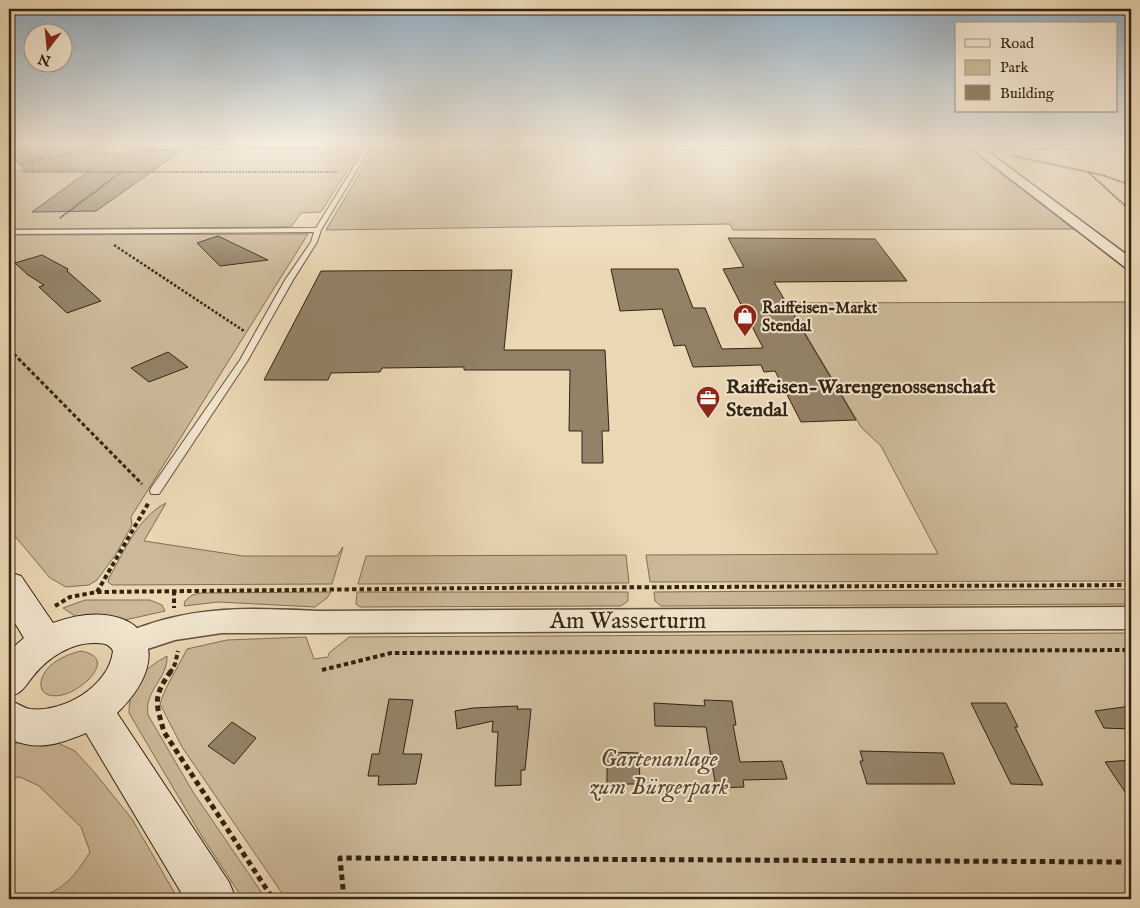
<svg xmlns="http://www.w3.org/2000/svg" width="1140" height="908" viewBox="0 0 1140 908" font-family="'IM FELL English',serif">
<style>
.green{fill:#ccb999;stroke:#806e56}
.building{fill:#938267;stroke:#332412}
.lines{fill:none;stroke-linecap:round;stroke-linejoin:round}
.service-casing{stroke:#61513b;stroke-width:2}
.minor-casing{stroke:#61513b;stroke-width:3}
.secondary-casing{stroke:#332412;stroke-width:2}
.path-far4{stroke:#332412;stroke-width:2;stroke-dasharray:2 1;stroke-linecap:butt}
.path-far3{stroke:#332412;stroke-width:2.5;stroke-dasharray:2.5 2;stroke-linecap:butt}
.path-far2{stroke:#332412;stroke-width:3;stroke-dasharray:4 2.5;stroke-linecap:butt}
.path-far1{stroke:#332412;stroke-width:4;stroke-dasharray:4.5 3;stroke-linecap:butt}
.path{stroke:#332412;stroke-width:5;stroke-dasharray:5.5 4;stroke-linecap:butt}
.service{fill:#f2e6cf;fill-rule:evenodd}
.minor{fill:#f2e6cf;fill-rule:evenodd}
.secondary{fill:#f2e6cf;fill-rule:evenodd}
.rail{stroke:#332412;stroke-width:2;stroke-dasharray:5 5;stroke-linecap:butt}
.labels{text-anchor:middle;stroke-width:4;stroke-linejoin:round;paint-order:stroke}
.far-poi-label{font-size:16px;font-weight:bold;fill:#332412;stroke:#f2e6cf;text-anchor:start}
.poi-label{font-size:20px;font-weight:bold;fill:#332412;stroke:#f2e6cf;text-anchor:start}
.near-street-label{font-size:24px;fill:#332412;stroke:#f2e6cf}
.near-park-label{font-size:24px;font-style:italic;fill:#594934;stroke:#f2e6cf}
</style>
<rect width="100%" height="100%" fill="#ebd8b5"/>
<filter id="stains"><feTurbulence type="fractalNoise" baseFrequency=".004" numOctaves="4"/><feColorMatrix values="0 0 0 0 .2 0 0 0 0 .09 0 0 0 0 .02 0 0 0 .5 -.17"/></filter>
<radialGradient id="worn" r=".72"><stop offset=".6" stop-color="#630" stop-opacity="0"/><stop offset="1" stop-color="#630" stop-opacity=".3"/></radialGradient>
<g class="green">
<path d="M141,145H363L321,212L301,213L291,227L9,229V173Z"/>
<path d="M963,145L1074,229L733,230L730,224L326,230L373,151L967,149Z"/>
<path d="M987,145H1131V149H992Z"/>
<path d="M308,234L131,517L132,525L116,554L97,580L89,585L66,587L50,578L9,529V235Z"/>
<path d="M1131,302V581L650,582L646,555L938,554L881,446L861,427L787,303Z"/>
<path d="M166,503L144,541L243,556H337L343,547L332,584L112,585L108,582L109,578C124,552 138,517 166,503Z"/>
<path d="M626,555L629,583L358,584L366,556Z"/>
<path d="M1131,589V604L661,606L655,601L654,592Z"/>
<path d="M331,592L327,598L315,607L218,602L184,606L185,601L192,595L201,593Z"/>
<path d="M357,592H628V601L621,606L360,607L356,604Z"/>
<path d="M85,600H150L162,605L165,611L125,620L84,618L75,616L63,608Z"/>
<path d="M1131,633V899H286L182,747L160,704C166,684 178,668 187,649L227,640L306,637L314,659L328,657L329,653L349,637Z"/>
<path d="M81,651C119,658 82,691 62,695C38,700 35,681 50,666C59,658 69,654 81,651Z"/>
<path d="M167,656C168,679 144,690 148,715L193,792L266,899H243L201,835L129,713C129,683 142,670 167,656Z"/>
<path d="M43,740L56,742L75,751L94,772L132,819L178,899H36C65,889 74,877 90,852L81,827L39,786L20,777L9,778V744Z"/>
</g>
<g class="building">
<path d="M9,145H104L105,153L126,154L130,150L184,149L96,211L32,212L90,170H25L9,152Z"/>
<path d="M218,236L268,260L220,266L197,243Z"/>
<path d="M728,238L875,239L907,281L774,282L856,420L801,422L775,371L764,372L761,365L693,367L685,345L674,346L662,309L620,311L611,269H678L693,308H705L722,349L763,348L723,269L744,267Z"/>
<path d="M42,255L68,269L67,271L101,301L67,313L39,287L44,285L28,275L15,263Z"/>
<path d="M512,270L504,350H605L609,431H602L603,463H582V431H569L570,370H464V367L382,368L380,372L331,373L328,380H264L321,271Z"/>
<path d="M168,352L188,367L149,382L131,368Z"/>
<path d="M389,699L413,700L403,754H422L416,784L378,785L379,776H368L372,754H379Z"/>
<path d="M704,700L732,701L736,725H733L740,762L782,761L787,779L743,780L744,787L716,788L706,727L655,726L654,703L705,706Z"/>
<path d="M971,703H1006L1018,727H1015L1043,785L1011,784Z"/>
<path d="M518,706L517,709H531L525,770H521V785L495,786L498,732H492L493,721L457,729L455,711L473,708Z"/>
<path d="M1131,706V729L1104,728L1095,711Z"/>
<path d="M232,722L256,738L234,764L208,746Z"/>
<path d="M860,751L943,753L955,784H867L860,761H863Z"/>
<path d="M607,752L639,753L640,784H607Z"/>
<path d="M1131,760V801L1105,762Z"/>
</g>
<g class="lines">
<defs>
<path id="service" d="M367,145H372L321,230L317,242L293,280L248,360L159,494H151L150,491L151,488L240,360L285,280L311,242L314,232L9,234V230L316,228Z"/>
<g id="minor">
<path d="M967,145H979L1131,258V269L1126,268Z"/>
<path d="M1131,607V629L318,633H222L175,640L129,655L119,651L115,643L119,635C137,628 156,621 175,617C222,606 270,609 318,611Z"/>
</g>
<path id="secondary" d="M9,572L21,576L53,623C134,593 185,647 117,713L229,882L236,899H185L86,733C57,745 39,751 9,739V700C16,702 23,708 30,709C64,713 109,686 113,651C109,643 102,643 94,643C70,643 48,658 34,675C24,687 24,692 9,697V651L24,638L9,613Z"/>
</defs>
<use href="#service" class="service-casing"/>
<use href="#minor" class="minor-casing"/>
<use href="#secondary" class="secondary-casing"/>
<g class="path-far4">
<path d="M178,146H197L194,149H352"/>
<path d="M1013,156L1102,175L1131,185"/>
<path d="M23,172H338"/>
<path d="M1088,172L1131,211"/>
<path d="M60,218L121,172"/>
</g>
<path class="path-far3" d="M114,245L244,331"/>
<path class="path-far2" d="M9,349L142,484"/>
<g class="path-far1">
<path d="M174,591V608"/>
<path d="M97,592L149,502"/>
<path d="M55,606L70,597L97,592L485,588L1131,585"/>
<path d="M322,670L391,653L1131,650"/>
<path d="M170,673L175,664L178,651"/>
</g>
<g class="path">
<path d="M171,671C152,698 156,703 164,732L273,899"/>
<path d="M344,899L340,858L1131,862"/>
</g>
<use href="#service" class="service"/>
<use href="#minor" class="minor"/>
<use href="#secondary" class="secondary"/>
<path class="rail" d="M9,166L109,145"/>
</g>
<linearGradient id="sky" x2="0" y2="1"><stop stop-color="#90aabe"/><stop offset="0.53" stop-color="#f6edde"/><stop offset="1" stop-color="#f6edde" stop-opacity="0"/></linearGradient>
<rect width="1140" height="272" fill="url(#sky)"/>
<defs>
<symbol id="shop-pin" viewBox="-11 -11 22 30"><path d="M0 17L-7.5 6A9.5 9.5 0 1 1 7.5 6Z" fill="#8f2418" stroke="#f2e6cf"/><path d="M-5-2.5h2.3a2.7 3.5 0 0 1 5.4 0H5L5.5 6h-11ZM-1.5-2.5h3a1.5 2.3 0 0 0-3 0Z" fill="#fff"/></symbol>
<symbol id="office-pin" viewBox="-11 -11 22 30"><path d="M0 17L-7.5 6A9.5 9.5 0 1 1 7.5 6Z" fill="#8f2418" stroke="#f2e6cf"/><path d="M-6-3h4V-5.5h4V-3h4V5H-6ZM-1-4.5V-3h2v-1.5ZM-6 0V1H6V0Z" fill="#fff"/></symbol>
</defs>
<g fill-rule="evenodd">
<use href="#shop-pin" x="731" y="302" width="28" height="38"/>
<use href="#office-pin" x="694" y="384" width="28" height="38"/>
</g>
<g class="labels">
<g class="far-poi-label">
<text x="762" y="313">Raiffeisen-Markt<tspan x="762" dy="18">Stendal</tspan></text>
</g>
<g class="poi-label">
<text x="726" y="393">Raiffeisen-Warengenossenschaft<tspan x="726" dy="23">Stendal</tspan></text>
</g>
<g class="near-street-label">
<text x="628" y="628">Am Wasserturm</text>
</g>
<g class="near-park-label">
<text x="659" y="766">Gartenanlage<tspan x="659" dy="28">zum Bürgerpark</tspan></text>
</g>
</g>
<rect width="1140" height="908" fill="none" stroke="#ebd8b5" stroke-width="30"/>
<rect x="10" y="10" width="1120" height="888" fill="none" stroke="#332412" stroke-width="2.5"/>
<rect x="15" y="15" width="1110" height="878" fill="none" stroke="#332412"/>
<rect x="955" y="22" width="162" height="90" fill="#f2e6cf" stroke="#a69883"/>
<rect x="965" y="39" width="25" height="8" fill="#f2e6cf" stroke="#a69883"/>
<text x="1000" y="48" font-size="15" fill="#332412">Road</text>
<rect x="965" y="60" width="25" height="15" fill="#ccb999" stroke="#a69883"/>
<text x="1000" y="72" font-size="15" fill="#332412">Park</text>
<rect x="965" y="85" width="25" height="15" fill="#938267" stroke="#a69883"/>
<text x="1000" y="98" font-size="15" fill="#332412">Building</text>
<g transform="translate(48 48) rotate(196)"><circle r="24" fill="#f2e6cf" stroke="#a69883"/>
<path d="M0-4L9 19L0 12L-9 19Z" fill="#8f2418"/>
<text y="-8" font-size="14" font-weight="bold" text-anchor="middle" fill="#332412">N</text>
</g>
<rect width="100%" height="100%" filter="url(#stains)"/>
<rect width="100%" height="100%" fill="url(#worn)"/>
</svg>
